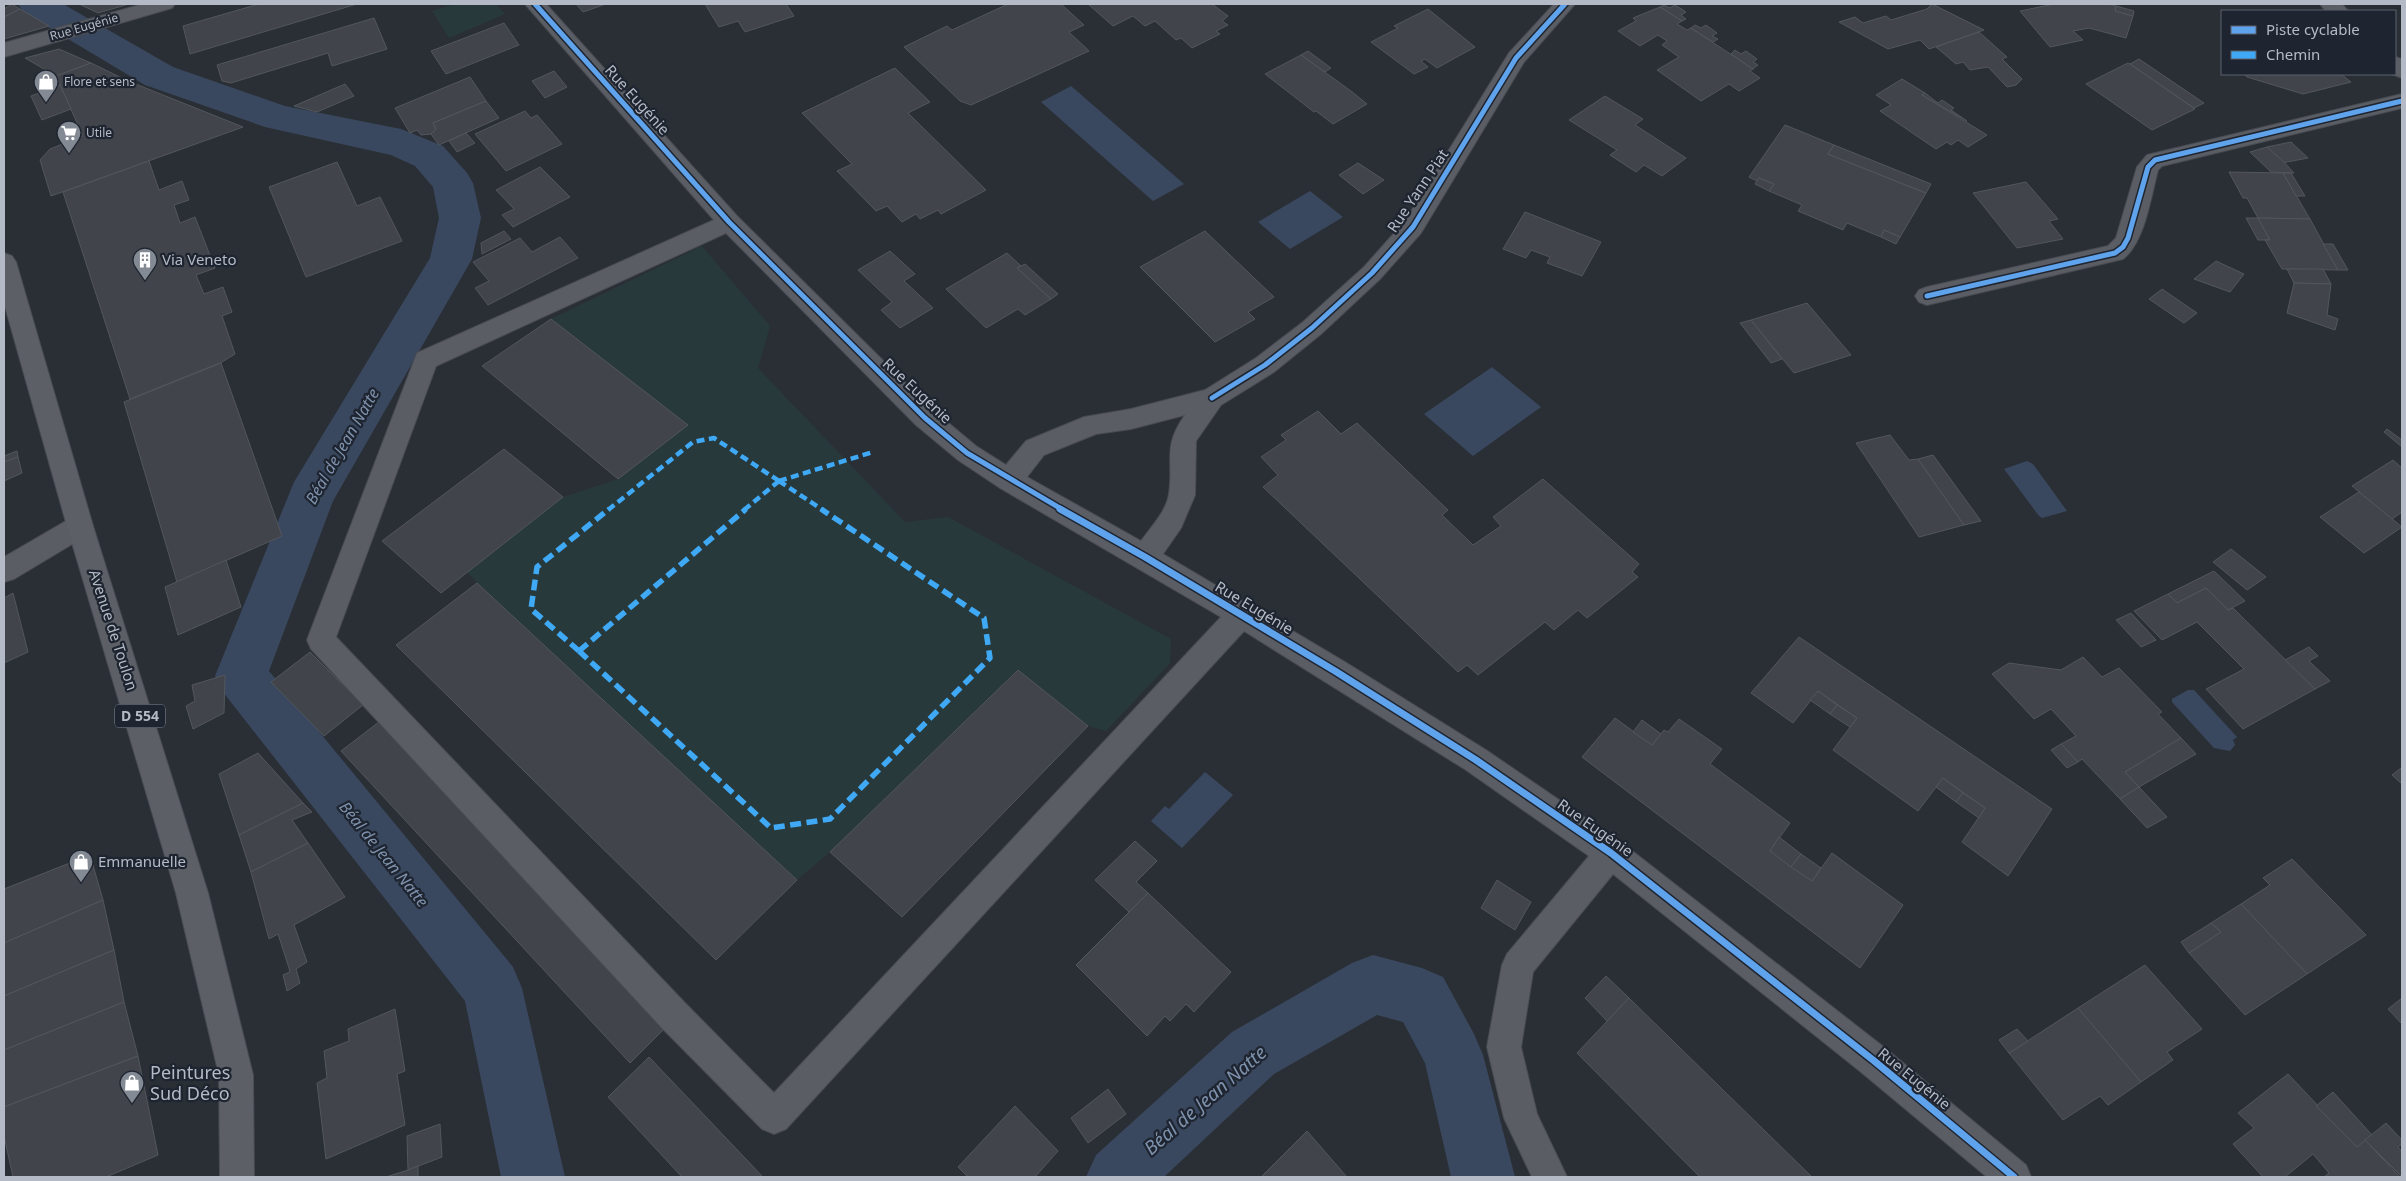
<svg xmlns="http://www.w3.org/2000/svg" width="2406" height="1181" viewBox="0 0 2406 1181" font-family="'Noto Sans',sans-serif">
<style>
.green{fill:#28393c}
.water{fill:#3a485f}
.lines{fill:none;stroke-linecap:round;stroke-linejoin:round}
.canal{fill:#3a485f;fill-rule:evenodd}
.building{fill:#41444a;stroke:#52565d}
.minor-casing{stroke:#484b51;stroke-width:2}
.major-casing{stroke:#484b53;stroke-width:2}
.minor{fill:#5a5d64;fill-rule:evenodd}
.major{fill:#5c6066;fill-rule:evenodd}
.quiet-far1{stroke:#3fa9f5;stroke-width:4.5;stroke-dasharray:8 4.5;stroke-linecap:butt}
.quiet{stroke:#3fa9f5;stroke-width:5.5;stroke-dasharray:11 5.5;stroke-linecap:butt}
.cycleway-far1-casing{stroke:#1e2530;stroke-width:8}
.cycleway-casing{stroke:#1e2530;stroke-width:10}
.cycleway-far1{stroke:#60a3ed;stroke-width:5}
.cycleway{stroke:#60a3ed;stroke-width:7}
.labels{text-anchor:middle;stroke-width:4.5;stroke-linejoin:round;paint-order:stroke}
.far-street-label{font-size:12px;fill:#b4bbc6;stroke:#1e2530}
.far-poi-label{font-size:12px;fill:#b4bbc6;stroke:#1e2530;text-anchor:start}
.shield{fill:#1e2530;stroke:#878e99;stroke-width:1}
.shield-label{font-size:14px;font-weight:bold;fill:#b4bbc6}
.street-label{font-size:15px;fill:#b4bbc6;stroke:#1e2530}
.poi-label{font-size:15px;fill:#b4bbc6;stroke:#1e2530;text-anchor:start}
.water-label{font-size:16px;font-style:italic;fill:#7e91ac;stroke:#1e2530}
.near-poi-label{font-size:18px;fill:#b4bbc6;stroke:#1e2530;text-anchor:start}
.near-water-label{font-size:19px;font-style:italic;fill:#7e91ac;stroke:#1e2530}
</style>
<rect width="100%" height="100%" fill="#2a2f36"/>
<g class="green">
<path d="M455,4H496L505,14L449,38L432,11Z"/>
<path d="M702,246L770,326L758,368L905,522L948,517L1171,639L1170,663L1106,731L1088,726L1017,670L830,852L797,880L477,583L467,572L563,497L618,479L687,425L551,319Z"/>
</g>
<g class="water">
<path d="M1071,86L1184,184L1153,201L1041,102Z"/>
<path d="M1310,191L1343,217L1290,249L1258,222Z"/>
<path d="M1492,367L1541,407L1473,456L1424,414Z"/>
<path d="M2027,461L2033,464L2067,511L2042,518L2039,516L2004,469Z"/>
<path d="M2188,690H2194L2237,737L2233,740L2235,745L2230,751L2214,748L2172,702V699Z"/>
<path d="M1205,772L1233,795L1182,848L1151,821L1165,806L1169,809Z"/>
</g>
<g class="lines">
<g class="canal">
<path d="M18,4H63L173,67L285,106L401,129L443,146L467,173L473,183L481,218L472,259L333,501L269,671L513,967L522,988L565,1177H501L465,1001L223,692L215,676L294,482L430,258L439,218L433,187L415,166L391,155L265,127L145,85L23,12Z"/>
<path d="M1373,955L1422,968L1443,977L1474,1034L1483,1055L1515,1177H1451L1425,1063L1403,1022L1377,1015L1274,1074L1164,1177H1086L1096,1155L1232,1032L1352,963Z"/>
</g>
</g>
<g class="building">
<path d="M12,4L20,9L4,17V9Z"/>
<path d="M79,4H129L98,13Z"/>
<path d="M259,4H357L190,54L183,26Z"/>
<path d="M576,4H606L583,12Z"/>
<path d="M705,4H786L794,16L745,32L738,21L719,27Z"/>
<path d="M1008,4H1061L1084,25L1069,32L1089,51L971,105L960,101L904,47L947,26L952,30Z"/>
<path d="M1088,4H1212L1228,16L1222,21L1228,25L1216,31L1220,34L1192,48L1181,38L1176,40L1155,21L1145,26L1133,16L1113,26Z"/>
<path d="M1932,4L1984,30L1929,49L1920,40L1888,49L1839,22L1855,17L1863,23L1886,16L1891,20L1927,9Z"/>
<path d="M2054,4H2109L2116,6L2115,11L2133,16L2126,38L2089,28L2073,31L2083,40L2050,47L2020,11Z"/>
<path d="M1664,5L1670,8L1675,5L1686,12L1681,15L1686,19L1682,21L1660,7Z"/>
<path d="M2116,6L2134,11L2133,16L2115,11Z"/>
<path d="M1660,7L1682,21L1677,24L1687,30L1691,28L1753,69L1750,71L1760,78L1739,91L1729,84L1701,101L1657,70L1679,57L1662,45L1667,41L1658,35L1640,46L1618,31L1636,21L1633,18Z"/>
<path d="M20,9L49,26L4,39V17Z"/>
<path d="M1428,9L1475,47L1437,68L1425,59L1421,61L1428,67L1414,74L1371,42L1398,28L1394,26Z"/>
<path d="M374,18L387,49L332,66L328,53L231,83L222,81L217,65Z"/>
<path d="M504,23L519,45L446,74L431,51Z"/>
<path d="M1695,25L1701,28L1706,25L1717,33L1712,36L1718,39L1713,42L1691,28Z"/>
<path d="M1979,32L2007,57L2002,59L2022,79L2016,85L2007,87L1988,67L1970,70L1963,62L1956,64L1936,47Z"/>
<path d="M59,49L91,63L56,76L25,58Z"/>
<path d="M1735,50L1741,54L1746,51L1757,59L1753,62L1758,65L1753,69L1731,54Z"/>
<path d="M1308,51L1331,68L1325,72L1301,55Z"/>
<path d="M1301,55L1351,91L1367,104L1333,124L1316,111L1314,112L1265,74Z"/>
<path d="M2139,59L2204,103L2194,108L2130,64Z"/>
<path d="M91,63L128,81L243,127L51,196L40,160L50,149L83,136L56,76Z"/>
<path d="M2128,63L2130,64L2195,109L2152,130L2086,84Z"/>
<path d="M895,68L930,102L908,113L986,190L941,214L938,210L920,219L916,214L902,222L887,206L876,211L837,171L852,164L802,113Z"/>
<path d="M554,71L567,87L545,98L532,81Z"/>
<path d="M2244,74H2341L2351,82L2303,94L2247,77Z"/>
<path d="M470,77L486,101L433,123L436,129L431,134L421,135L417,130L410,133L395,108Z"/>
<path d="M1902,79L1925,93L1922,95L1987,135L1968,147L1958,140L1951,145L1947,142L1936,149L1880,111L1891,105L1876,95Z"/>
<path d="M345,84L354,96L317,112L294,106Z"/>
<path d="M60,85L71,109L42,120L31,96Z"/>
<path d="M1925,93L1938,103L1942,100L1954,108L1951,110L1967,121L1922,95Z"/>
<path d="M1605,96L1643,119L1635,125L1686,158L1662,176L1644,165L1636,172L1610,155L1617,150L1569,120Z"/>
<path d="M486,101L499,118L439,145L431,134L436,129L433,123Z"/>
<path d="M525,111L531,118L537,115L562,144L506,171L475,134Z"/>
<path d="M1785,125L1834,145L1828,154L1926,193L1900,237L1884,230L1881,237L1847,223L1843,230L1798,211L1802,205L1769,191L1774,184L1759,178L1757,181L1749,177Z"/>
<path d="M466,133L475,143L457,152L449,141Z"/>
<path d="M2291,142L2308,158L2282,163L2267,147Z"/>
<path d="M1834,145L1931,184L1926,193L1828,154Z"/>
<path d="M2267,147L2284,162L2294,173L2271,172L2250,152Z"/>
<path d="M149,161L159,190L182,181L189,200L174,205L180,223L195,217L215,268L196,275L204,294L223,287L232,312L222,316L235,354L222,362L130,399L63,192Z"/>
<path d="M337,162L357,206L380,197L402,241L306,277L269,187Z"/>
<path d="M1358,163L1384,180L1363,194L1339,175Z"/>
<path d="M540,167L570,197L513,227L502,215L514,209L496,190Z"/>
<path d="M2229,172L2283,173L2310,219L2258,218L2247,198H2243Z"/>
<path d="M2283,173H2291L2305,196H2296Z"/>
<path d="M1759,178L1774,184L1769,191L1755,184Z"/>
<path d="M2026,182L2058,219L2049,221L2063,239L2017,248L1973,193Z"/>
<path d="M1525,212L1601,242L1582,276L1547,263L1550,257L1531,250L1526,258L1503,249Z"/>
<path d="M2246,218H2258L2270,240H2258Z"/>
<path d="M2258,218L2310,219L2338,270L2282,269L2265,240H2270Z"/>
<path d="M1884,230L1900,237L1896,244L1881,237Z"/>
<path d="M504,231L511,239L482,254L481,243Z"/>
<path d="M1205,231L1274,297L1248,312L1255,319L1215,342L1140,267Z"/>
<path d="M560,237L578,258L488,305L475,288L489,281L473,262L520,238L532,252Z"/>
<path d="M2323,244H2333L2348,270H2338Z"/>
<path d="M890,251L915,274L904,281L933,308L900,328L881,310L892,302L858,270Z"/>
<path d="M1007,253L1021,266L1017,268L1051,299L1025,315L1018,309L986,328L946,289Z"/>
<path d="M2216,261L2244,274L2230,292L2194,279Z"/>
<path d="M1025,264L1058,294L1051,299L1017,268Z"/>
<path d="M2287,269H2323L2331,284L2294,283Z"/>
<path d="M2294,283L2331,284L2327,315L2338,319L2335,330L2287,313Z"/>
<path d="M2162,289L2197,313L2184,323L2149,299Z"/>
<path d="M1807,303L1851,355L1794,373L1751,320Z"/>
<path d="M551,319L688,425L618,479L482,366Z"/>
<path d="M1751,320L1782,359L1771,363L1740,323Z"/>
<path d="M221,363L282,536L177,582L124,402Z"/>
<path d="M1318,411L1341,434L1357,423L1448,510L1442,515L1473,545L1501,526L1493,517L1543,479L1639,564L1632,572L1638,577L1587,618L1578,610L1554,630L1545,622L1478,675L1467,665L1458,672L1263,487L1278,475L1261,457L1286,440L1281,435Z"/>
<path d="M2387,429L2402,440V447L2384,432Z"/>
<path d="M1890,435L1909,460L1918,459L1964,525L1919,537L1856,443Z"/>
<path d="M504,449L563,497L441,593L382,541Z"/>
<path d="M17,451L18,457L4,462V456Z"/>
<path d="M1933,455L1981,521L1964,525L1918,459Z"/>
<path d="M18,457L22,473L4,481V462Z"/>
<path d="M2393,460L2402,468V512L2392,519L2352,486Z"/>
<path d="M2359,492L2402,527L2364,553L2320,517Z"/>
<path d="M2231,549L2266,577L2247,590L2213,562Z"/>
<path d="M226,560L241,607L178,635L165,587Z"/>
<path d="M2214,571L2245,601L2228,610L2206,588L2177,603L2168,594Z"/>
<path d="M477,583L797,880L716,960L396,645Z"/>
<path d="M2206,588L2228,610L2233,608L2315,689L2243,729L2206,689L2244,669L2197,622L2162,640L2134,611L2168,594L2177,603Z"/>
<path d="M13,593L28,652L4,663V598Z"/>
<path d="M2131,613L2156,640L2141,647L2116,620Z"/>
<path d="M1799,637L2052,809L2008,876L1962,842L1985,808L1943,778L1918,811L1833,750L1857,718L1818,691L1793,723L1751,693Z"/>
<path d="M2309,647L2318,656L2309,661L2330,681L2315,689L2285,660Z"/>
<path d="M310,652L363,705L324,736L271,682Z"/>
<path d="M2083,657L2102,677L2119,668L2162,712L2158,714L2181,738L2125,772L2139,787L2120,799L2082,759L2078,762L2061,744L2076,736L2051,709L2034,719L1992,674L2009,663L2061,670Z"/>
<path d="M1018,670L1088,726L902,917L830,852Z"/>
<path d="M225,675L224,713L193,729L186,706L195,701L192,685Z"/>
<path d="M1818,691L1837,705L1830,714L1810,700Z"/>
<path d="M1837,705L1857,718L1850,727L1830,714Z"/>
<path d="M1615,718L1652,745L1664,730L1668,732L1679,719L1722,749L1710,764L1790,823L1770,851L1812,881L1832,853L1903,905L1860,968L1582,757Z"/>
<path d="M1642,720L1661,734L1652,745L1633,732Z"/>
<path d="M379,722L668,1025L630,1063L341,751Z"/>
<path d="M2181,738L2196,754L2139,787L2125,772Z"/>
<path d="M2061,744L2078,762L2067,768L2051,750Z"/>
<path d="M258,753L303,803L239,835L219,774Z"/>
<path d="M2401,768H2402V784L2392,775Z"/>
<path d="M1943,778L1963,793L1956,802L1936,787Z"/>
<path d="M2139,787L2167,817L2147,828L2120,799Z"/>
<path d="M1963,793L1985,808L1979,818L1956,802Z"/>
<path d="M303,803L312,812L292,820L308,843L251,872L239,835Z"/>
<path d="M1779,837L1801,854L1791,867L1770,851Z"/>
<path d="M1135,841L1157,861L1136,882L1148,893L1129,912L1095,880Z"/>
<path d="M308,843L345,897L294,925L307,962L296,969L300,983L287,991L283,975L290,972L289,968L278,934L269,939L251,872Z"/>
<path d="M1801,854L1821,868L1812,881L1791,867Z"/>
<path d="M90,855L103,900L4,943V889Z"/>
<path d="M2292,859L2366,935L2307,974L2241,904L2270,885L2263,878Z"/>
<path d="M1497,880L1531,902L1515,930L1481,908Z"/>
<path d="M1148,893L1231,972L1194,1012L1186,1004L1170,1021L1165,1016L1147,1036L1076,965Z"/>
<path d="M103,900L114,950L4,996V943Z"/>
<path d="M2241,904L2307,974L2245,1015L2189,953L2221,932L2211,923Z"/>
<path d="M2211,923L2221,932L2189,953L2181,942Z"/>
<path d="M114,950L124,1002L4,1050V996Z"/>
<path d="M2145,965L2202,1029L2167,1052L2173,1060L2141,1082L2078,1008Z"/>
<path d="M1606,976L1629,998L1607,1021L1585,998Z"/>
<path d="M1629,998L1812,1177H1700L1577,1053Z"/>
<path d="M2402,998V1024L2388,1009Z"/>
<path d="M124,1002L138,1056L4,1107V1050Z"/>
<path d="M2078,1008L2141,1082L2108,1105L2100,1096L2063,1120L2009,1053Z"/>
<path d="M395,1009L405,1071L397,1074L405,1125L326,1159L317,1083L327,1078L324,1051L349,1041L348,1029Z"/>
<path d="M2017,1029L2028,1041L2009,1053L1999,1040Z"/>
<path d="M138,1056L158,1155L106,1177H13L4,1136V1107Z"/>
<path d="M649,1057L763,1177H682L608,1097Z"/>
<path d="M2288,1074L2357,1147L2365,1140L2400,1177H2324L2329,1173L2313,1154L2285,1177H2263L2233,1144L2254,1128L2238,1113Z"/>
<path d="M1108,1089L1126,1114L1088,1143L1071,1118Z"/>
<path d="M2333,1092L2372,1135L2357,1147L2316,1106Z"/>
<path d="M1015,1106L1058,1151L1035,1177H968L958,1167Z"/>
<path d="M2386,1123L2402,1140V1144L2398,1147L2402,1152V1177L2365,1140Z"/>
<path d="M440,1124L442,1157L408,1170L407,1136Z"/>
<path d="M1307,1131L1347,1177H1261Z"/>
<path d="M418,1166V1177H386L408,1170Z"/>
</g>
<g class="lines">
<defs>
<g id="minor">
<path d="M143,4H175L172,8L4,57V43Z"/>
<path d="M525,4H546L737,216L934,411L976,446L1006,465L1026,441L1084,417L1131,409L1205,390L1256,358L1303,322L1364,267L1405,221L1509,53L1554,4H1575L1524,62L1421,233L1380,279L1321,334L1274,372L1221,405L1196,441L1195,495L1181,528L1163,554L1345,662L1486,750L1622,843L1885,1048L2026,1165L2031,1177H1987L1861,1072L1613,874L1533,972L1521,1047L1537,1114L1567,1177H1532L1504,1118L1487,1047L1502,965L1507,954L1589,856L1466,770L1244,631L786,1129L774,1134L762,1129L662,1028L311,649L307,640L417,353L714,220ZM726,233L916,425L958,460L1000,488L1221,617L774,1093L686,1004L336,637L436,366ZM1185,415C1162,447 1174,460 1169,494C1166,512 1151,527 1141,541L1027,477L1044,455L1096,434L1131,429Z"/>
<path d="M2320,4H2342L2348,11H2326Z"/>
<path d="M2395,57L2402,59V78L2392,74H2395Z"/>
<path d="M2402,94V108L2162,166L2158,170C2151,196 2145,242 2123,259L1927,305L1919,302L1915,296L1919,290L1927,287L2108,246L2116,238L2137,167L2147,155Z"/>
<path d="M80,515L89,518L93,526L89,534L14,579L4,582V557L71,518Z"/>
</g>
<path id="major" d="M4,253L12,256L16,262L93,526L208,893L253,1075L254,1177H220L219,1075L176,893L67,526L4,303Z"/>
</defs>
<use href="#minor" class="minor-casing"/>
<use href="#major" class="major-casing"/>
<use href="#minor" class="minor"/>
<use href="#major" class="major"/>
<g class="quiet-far1">
<path d="M779,481L823,510"/>
<path d="M779,481L873,452"/>
<path d="M608,510L693,442L714,438L779,481"/>
<path d="M744,510L779,481"/>
</g>
<g class="quiet">
<path d="M579,651L771,828L830,819L990,658L984,618L821,509"/>
<path d="M579,651L531,609L537,567L609,509"/>
<path d="M579,651L746,509"/>
</g>
<defs>
<g id="cycleway-far1">
<path d="M535,4L729,222L925,418L967,453L1063,510"/>
<path d="M1927,296L2115,253L2123,247L2128,238L2148,167L2155,160L2402,101"/>
<path d="M1212,398L1265,365L1312,328L1372,273L1413,227L1516,58L1565,4"/>
</g>
<path id="cycleway" d="M1060,509L1145,557L1335,671L1476,760L1611,853L1873,1060L2014,1177"/>
</defs>
<use href="#cycleway-far1" class="cycleway-far1-casing"/>
<use href="#cycleway" class="cycleway-casing"/>
<use href="#cycleway-far1" class="cycleway-far1"/>
<use href="#cycleway" class="cycleway"/>
</g>
<defs>
<symbol id="shop-pin" viewBox="-11 -11 22 30"><path d="M0 17L-7.5 6A9.5 9.5 0 1 1 7.5 6Z" fill="#848a94" stroke="#1e2530"/><path d="M-5-2.5h2.3a2.7 3.5 0 0 1 5.4 0H5L5.5 6h-11ZM-1.5-2.5h3a1.5 2.3 0 0 0-3 0Z" fill="#fff"/></symbol>
<symbol id="supermarket-pin" viewBox="-11 -11 22 30"><path d="M0 17L-7.5 6A9.5 9.5 0 1 1 7.5 6Z" fill="#848a94" stroke="#1e2530"/><path d="M-6-5.5h2.5l.6 2H6L4.5 2H-2.5L-4.4-4H-6ZM-1.5 3.2a1.3 1.3 0 1 0 .1 0ZM3 3.2a1.3 1.3 0 1 0 .1 0Z" fill="#fff"/></symbol>
<symbol id="building-pin" viewBox="-11 -11 22 30"><path d="M0 17L-7.5 6A9.5 9.5 0 1 1 7.5 6Z" fill="#848a94" stroke="#1e2530"/><path d="M-4-6H4V6H1V3H-1V6H-4ZM-2.5-4.3h1.7v1.8h-1.7ZM.8-4.3h1.7v1.8H.8ZM-2.5-1h1.7V.8h-1.7ZM.8-1h1.7V.8H.8Z" fill="#fff"/></symbol>
</defs>
<g fill-rule="evenodd">
<use href="#shop-pin" x="32" y="68" width="28" height="38"/>
<use href="#supermarket-pin" x="55" y="119" width="28" height="38"/>
<use href="#building-pin" x="131" y="246" width="28" height="38"/>
<use href="#shop-pin" x="67" y="848" width="28" height="38"/>
<use href="#shop-pin" x="118" y="1069" width="28" height="38"/>
</g>
<g class="labels">
<g class="far-street-label">
<text transform="translate(84 27) rotate(-16)" y="4">Rue Eugénie</text>
</g>
<g class="far-poi-label">
<text x="64" y="86">Flore et sens</text>
<text x="86" y="137">Utile</text>
</g>
<rect class="shield" x="115" y="704.5" width="50" height="23" rx="4"/>
<g class="shield-label">
<text x="140" y="721">D 554</text>
</g>
<g class="street-label">
<text transform="translate(637 100) rotate(48)" y="5">Rue Eugénie</text>
<text transform="translate(1418 191) rotate(-56)" y="5">Rue Yann Piat</text>
<text transform="translate(917 391) rotate(43)" y="5">Rue Eugénie</text>
<text transform="translate(1254 608) rotate(31)" y="5">Rue Eugénie</text>
<text transform="translate(113 630) rotate(72)" y="5">Avenue de Toulon</text>
<text transform="translate(1595 828) rotate(35)" y="5">Rue Eugénie</text>
<text transform="translate(1914 1079) rotate(39)" y="5">Rue Eugénie</text>
</g>
<g class="poi-label">
<text x="162" y="265">Via Veneto</text>
<text x="98" y="867">Emmanuelle</text>
</g>
<g class="water-label">
<text transform="translate(342 446) rotate(-60)" y="6">Béal de Jean Natte</text>
<text transform="translate(384 854) rotate(51)" y="6">Béal de Jean Natte</text>
</g>
<g class="near-poi-label">
<text x="150" y="1079">Peintures<tspan x="150" dy="21">Sud Déco</tspan></text>
</g>
<g class="near-water-label">
<text transform="translate(1205 1100) rotate(-41)" y="7">Béal de Jean Natte</text>
</g>
</g>
<rect width="2406" height="1181" fill="none" stroke="#b4bbc6" stroke-width="10"/>
<rect x="2221" y="10" width="175" height="65" fill="#1e2530" stroke="#5a616c"/>
<rect x="2231" y="26" width="25" height="8" fill="#60a3ed" stroke="#5a616c"/>
<text x="2266" y="35" font-size="15" fill="#b4bbc6">Piste cyclable</text>
<rect x="2231" y="51" width="25" height="8" fill="#3fa9f5" stroke="#5a616c"/>
<text x="2266" y="60" font-size="15" fill="#b4bbc6">Chemin</text>
</svg>
